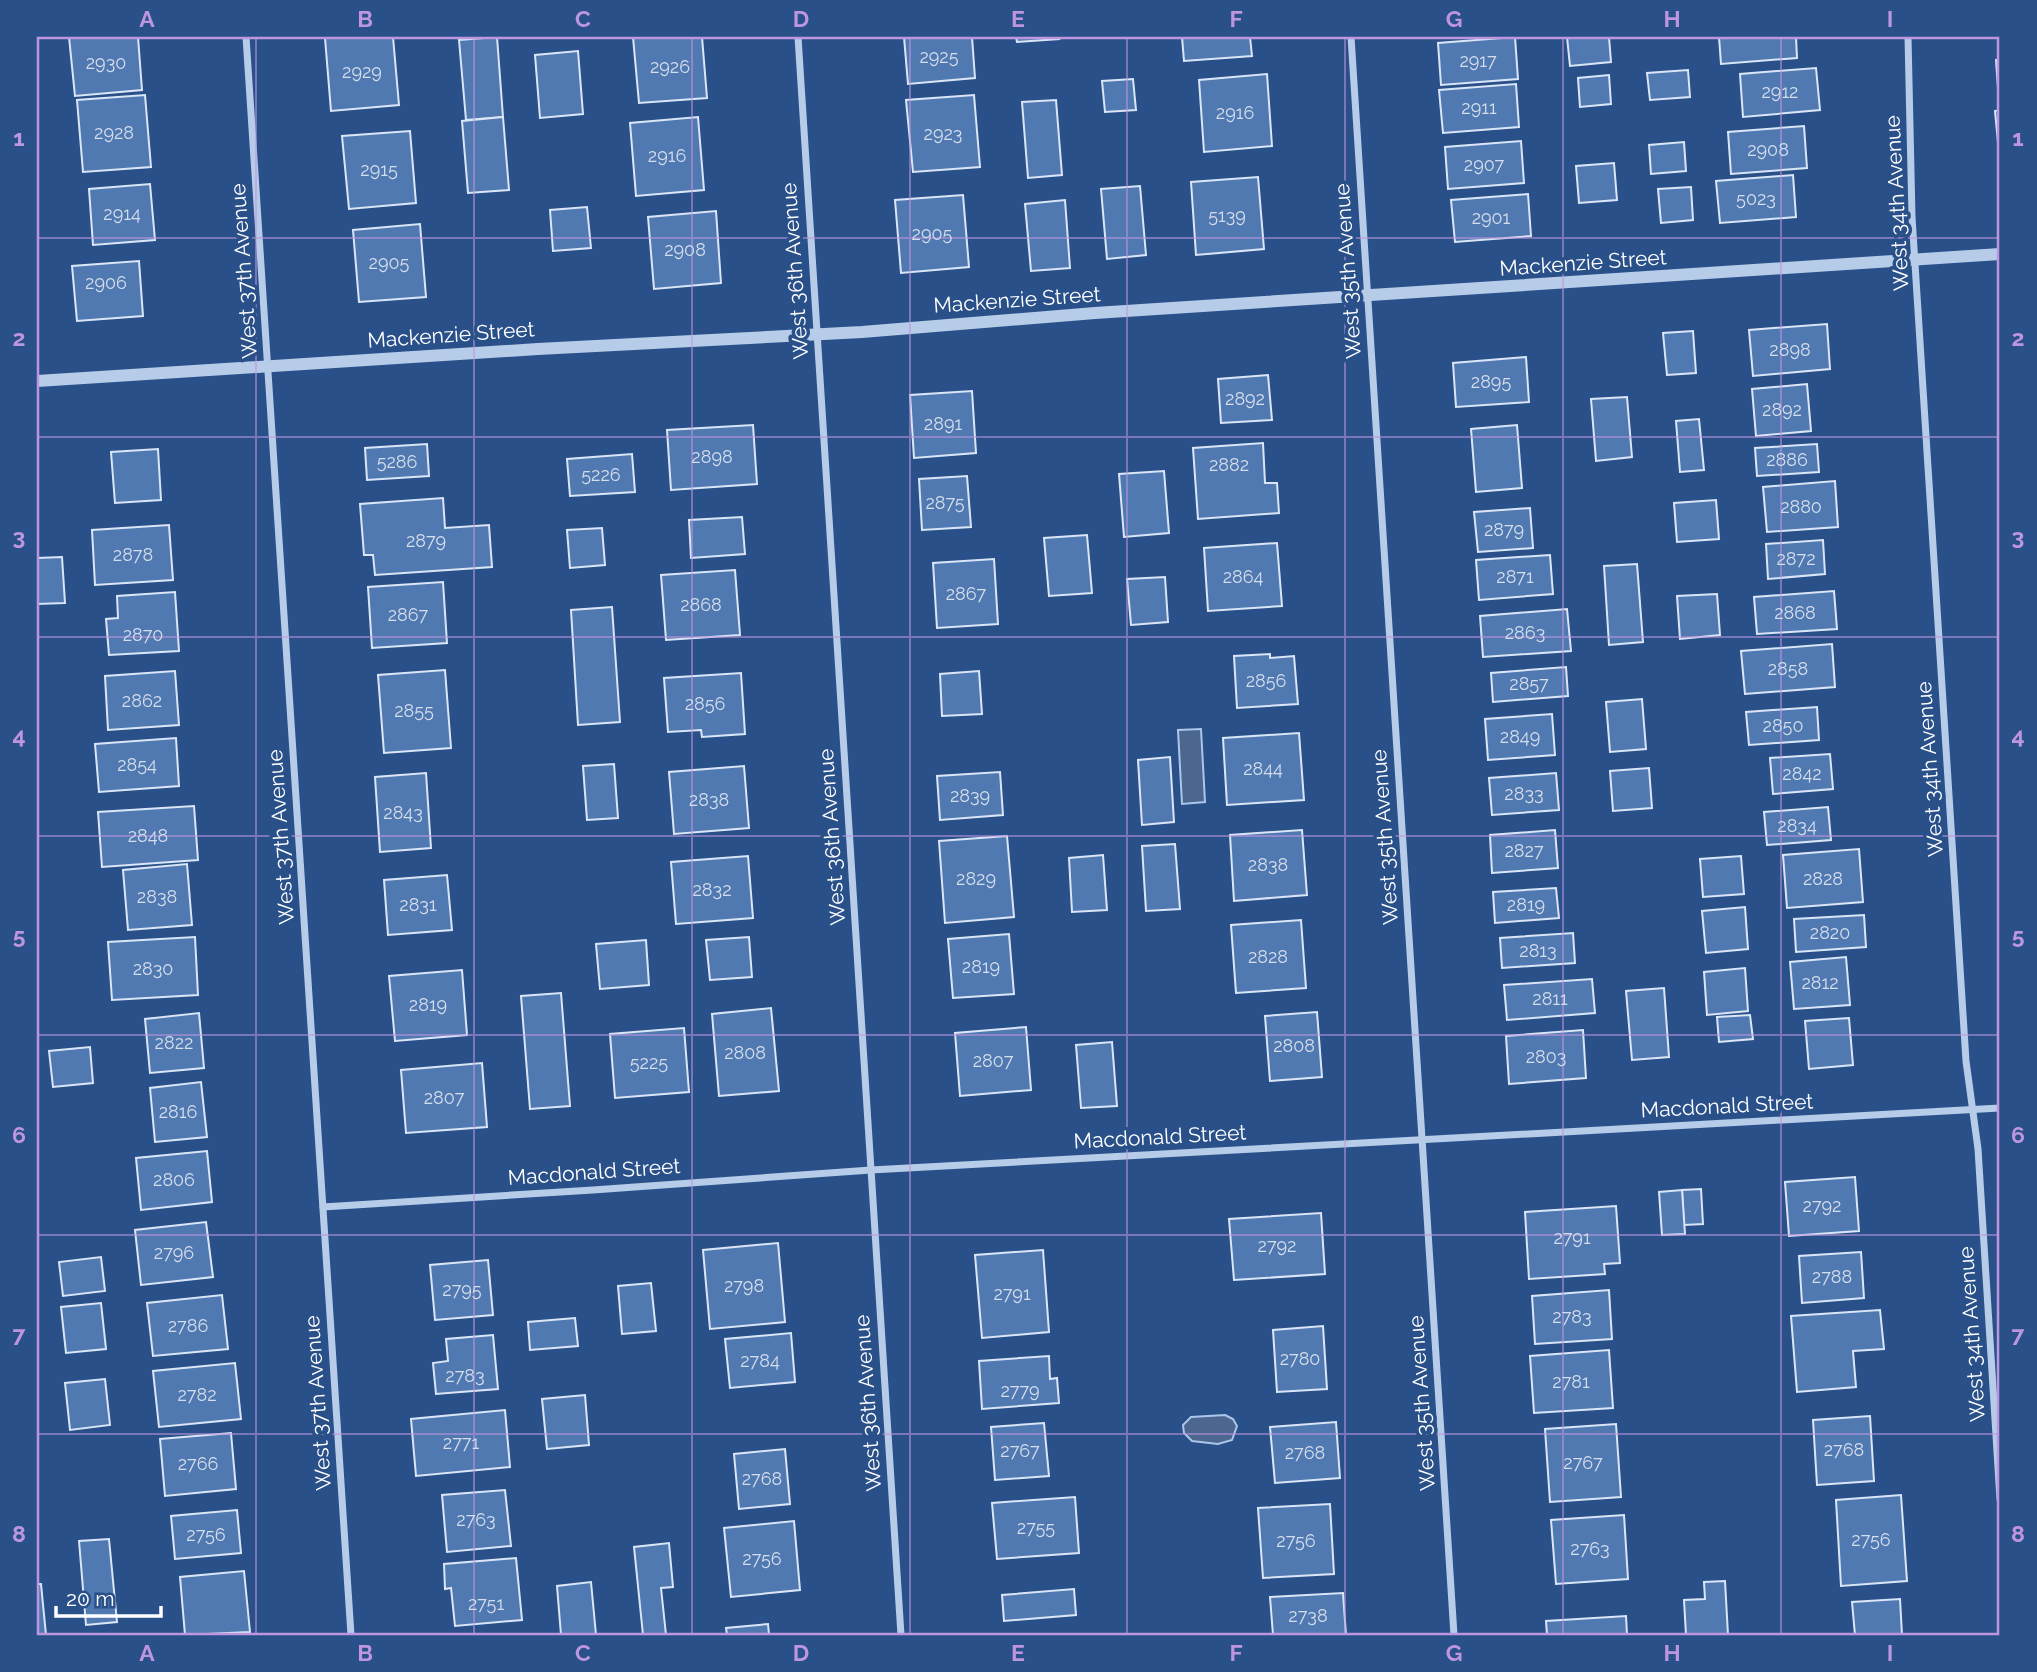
<svg xmlns="http://www.w3.org/2000/svg" width="2037" height="1672" viewBox="0 0 2037 1672" font-family="Raleway,sans-serif">
<style>
.water{fill:#4b6790;stroke:#abc6e9;stroke-width:2}
.building{fill:#5179b1;stroke:#dae6f7;stroke-width:2}
.lines{fill:none;stroke-linecap:round;stroke-linejoin:round}
.minor{stroke:#b6cce9;stroke-width:7}
.tertiary{stroke:#b6cce9;stroke-width:12}
.grid{fill:none;stroke:#bd96df;stroke-width:2;stroke-opacity:0.55}
.labels{text-anchor:middle;stroke-width:7;stroke-linejoin:round;paint-order:stroke}
.number-label{font-size:18px;fill:#d4deec}
.street-label{font-size:21px;fill:#fff;stroke:#295089}
.neatline{fill:none;stroke:#bd96df;stroke-width:2.5}
.grid-label{font-size:23px;text-anchor:middle;font-weight:bold;fill:#bd96df}
</style>
<rect width="100%" height="100%" fill="#295089"/>
<g class="water">
<path d="M1201,729L1205,802L1182,804L1178,730Z"/>
<path d="M1225,1415L1233,1419L1237,1426L1232,1440L1218,1444L1192,1441L1184,1433L1183,1425L1191,1417Z"/>
</g>
<g class="building">
<path d="M69,37H138L142,90L75,96Z"/>
<path d="M340,37H393L399,105L331,111L325,38Z"/>
<path d="M497,37L503,117L466,120L459,40Z"/>
<path d="M633,37H702L707,98L639,103Z"/>
<path d="M904,37H972L975,78L908,84Z"/>
<path d="M1016,37H1058L1059,39L1017,42Z"/>
<path d="M1182,37H1250L1252,56L1184,61Z"/>
<path d="M1515,37L1518,79L1441,85L1438,43Z"/>
<path d="M1567,37H1609L1611,62L1570,66Z"/>
<path d="M1719,37H1796L1797,58L1721,64Z"/>
<path d="M578,51L583,114L540,118L535,55Z"/>
<path d="M2000,59V102H1999L1996,60Z"/>
<path d="M1816,68L1820,110L1743,117L1740,74Z"/>
<path d="M1688,70L1690,97L1650,100L1647,73Z"/>
<path d="M1267,74L1272,146L1204,152L1199,80Z"/>
<path d="M1609,75L1611,104L1580,107L1578,78Z"/>
<path d="M1133,79L1136,110L1105,112L1102,81Z"/>
<path d="M1516,84L1519,127L1443,133L1439,90Z"/>
<path d="M145,95L151,167L83,172L77,100Z"/>
<path d="M974,95L980,167L913,172L906,100Z"/>
<path d="M1056,100L1062,175L1028,178L1022,102Z"/>
<path d="M2000,110V153H1999L1995,111Z"/>
<path d="M503,117L509,190L468,193L462,121Z"/>
<path d="M698,117L704,190L636,196L630,123Z"/>
<path d="M1804,126L1807,168L1731,174L1728,132Z"/>
<path d="M410,131L416,203L349,209L342,136Z"/>
<path d="M1521,141L1524,183L1448,189L1445,147Z"/>
<path d="M1684,142L1686,171L1651,174L1649,145Z"/>
<path d="M1614,163L1617,200L1579,203L1576,166Z"/>
<path d="M1793,175L1796,217L1720,223L1716,181Z"/>
<path d="M1258,177L1264,249L1196,255L1191,182Z"/>
<path d="M150,184L155,240L93,245L89,189Z"/>
<path d="M1140,186L1146,255L1107,259L1101,189Z"/>
<path d="M1691,187L1693,220L1661,223L1658,189Z"/>
<path d="M1528,194L1531,236L1455,242L1451,200Z"/>
<path d="M963,195L969,267L901,273L895,200Z"/>
<path d="M1065,200L1070,268L1031,271L1025,204Z"/>
<path d="M587,207L591,248L553,251L550,210Z"/>
<path d="M716,211L721,283L654,289L648,217Z"/>
<path d="M420,224L426,297L359,302L353,230Z"/>
<path d="M139,261L143,316L77,321L72,266Z"/>
<path d="M1827,324L1830,369L1753,376L1749,330Z"/>
<path d="M1693,331L1696,373L1667,375L1663,333Z"/>
<path d="M1526,357L1529,402L1456,407L1453,363Z"/>
<path d="M1268,375L1272,420L1221,423L1218,379Z"/>
<path d="M1807,384L1811,431L1756,436L1752,389Z"/>
<path d="M972,391L976,453L914,458L910,395Z"/>
<path d="M1627,397L1632,457L1596,461L1591,399Z"/>
<path d="M1699,419L1704,470L1680,472L1676,421Z"/>
<path d="M753,425L757,484L671,490L667,430Z"/>
<path d="M1517,425L1522,488L1476,492L1471,429Z"/>
<path d="M1263,443L1265,483H1277L1279,513L1198,519L1193,448Z"/>
<path d="M427,444L429,476L367,480L365,448Z"/>
<path d="M1817,444L1819,472L1757,476L1755,448Z"/>
<path d="M158,449L161,500L115,503L111,452Z"/>
<path d="M632,454L635,492L570,496L567,459Z"/>
<path d="M1164,471L1169,533L1124,537L1119,474Z"/>
<path d="M967,476L971,527L922,530L919,479Z"/>
<path d="M1835,481L1838,527L1767,532L1763,487Z"/>
<path d="M443,498L445,528L489,525L492,567L375,575L373,555H364L360,504Z"/>
<path d="M1716,500L1719,539L1677,542L1674,503Z"/>
<path d="M1530,508L1533,548L1478,552L1474,512Z"/>
<path d="M742,517L745,554L691,558L689,520Z"/>
<path d="M169,525L173,580L95,585L92,530Z"/>
<path d="M602,528L605,565L570,568L567,530Z"/>
<path d="M1087,535L1092,593L1049,596L1044,538Z"/>
<path d="M1823,540L1825,574L1768,579L1766,544Z"/>
<path d="M1277,543L1282,606L1208,611L1204,548Z"/>
<path d="M1550,555L1553,594L1479,600L1476,560Z"/>
<path d="M62,557L65,603L37,604V558Z"/>
<path d="M994,559L998,624L937,628L933,563Z"/>
<path d="M1637,564L1643,642L1609,645L1604,566Z"/>
<path d="M735,570L740,635L666,640L661,575Z"/>
<path d="M1165,577L1168,622L1131,625L1127,579Z"/>
<path d="M443,582L447,643L372,648L368,587Z"/>
<path d="M1834,591L1837,629L1757,634L1754,597Z"/>
<path d="M175,592L179,651L109,655L106,619L118,618L117,596Z"/>
<path d="M1717,594L1720,635L1680,639L1677,596Z"/>
<path d="M612,607L620,722L578,725L571,610Z"/>
<path d="M1567,609L1571,651L1483,657L1480,616Z"/>
<path d="M1832,644L1835,687L1745,694L1741,651Z"/>
<path d="M1270,654V658L1294,656L1298,704L1237,708L1234,656Z"/>
<path d="M1566,667L1568,696L1493,702L1491,673Z"/>
<path d="M445,670L451,748L384,753L378,675Z"/>
<path d="M175,671L179,725L108,730L105,676Z"/>
<path d="M979,671L982,714L942,716L940,674Z"/>
<path d="M741,673L745,734L702,737L701,730L668,732L664,678Z"/>
<path d="M1642,699L1646,749L1610,752L1606,702Z"/>
<path d="M1817,707L1819,740L1749,745L1746,712Z"/>
<path d="M1552,714L1555,755L1488,760L1485,719Z"/>
<path d="M1299,733L1304,800L1227,805L1223,738Z"/>
<path d="M176,738L179,786L99,792L95,744Z"/>
<path d="M1830,754L1833,789L1773,794L1770,758Z"/>
<path d="M1170,757L1174,822L1142,825L1138,760Z"/>
<path d="M614,764L618,818L587,820L583,766Z"/>
<path d="M744,766L749,828L674,834L669,772Z"/>
<path d="M1649,768L1652,808L1613,811L1610,771Z"/>
<path d="M1000,772L1003,815L940,820L937,776Z"/>
<path d="M426,773L431,848L380,852L375,777Z"/>
<path d="M1556,773L1559,810L1492,815L1489,778Z"/>
<path d="M194,806L198,860L102,867L98,812Z"/>
<path d="M1828,807L1831,840L1767,845L1764,812Z"/>
<path d="M1302,830L1307,895L1234,901L1230,835Z"/>
<path d="M1555,830L1558,868L1492,873L1490,835Z"/>
<path d="M1007,836L1014,917L945,923L939,841Z"/>
<path d="M1175,844L1180,909L1146,911L1142,846Z"/>
<path d="M1859,849L1863,902L1787,908L1783,855Z"/>
<path d="M1103,855L1107,910L1072,912L1069,858Z"/>
<path d="M748,856L753,918L676,924L671,862Z"/>
<path d="M1741,856L1744,894L1703,897L1700,859Z"/>
<path d="M187,864L192,925L128,930L123,870Z"/>
<path d="M447,875L452,930L388,935L384,880Z"/>
<path d="M1556,888L1559,918L1495,923L1493,892Z"/>
<path d="M1745,907L1748,949L1706,953L1702,911Z"/>
<path d="M1864,915L1866,947L1796,952L1794,919Z"/>
<path d="M1301,920L1306,988L1236,993L1231,925Z"/>
<path d="M1573,933L1575,963L1502,968L1500,938Z"/>
<path d="M1009,934L1014,994L953,998L948,939Z"/>
<path d="M195,937L198,995L112,1000L108,942Z"/>
<path d="M749,937L752,977L710,980L706,940Z"/>
<path d="M646,940L649,985L600,989L596,944Z"/>
<path d="M1846,957L1850,1005L1794,1009L1790,962Z"/>
<path d="M1745,968L1748,1011L1707,1015L1704,972Z"/>
<path d="M462,970L467,1035L395,1041L389,976Z"/>
<path d="M1592,979L1595,1013L1507,1020L1504,985Z"/>
<path d="M1664,988L1669,1057L1632,1060L1626,991Z"/>
<path d="M561,993L570,1106L530,1109L521,996Z"/>
<path d="M771,1008L779,1091L719,1096L712,1014Z"/>
<path d="M1317,1012L1322,1077L1270,1081L1265,1016Z"/>
<path d="M199,1013L204,1068L150,1073L145,1019Z"/>
<path d="M1750,1015L1753,1039L1719,1042L1717,1017Z"/>
<path d="M1849,1018L1853,1065L1809,1069L1805,1021Z"/>
<path d="M1026,1027L1031,1090L960,1096L955,1033Z"/>
<path d="M684,1028L689,1092L615,1098L610,1034Z"/>
<path d="M1583,1030L1586,1078L1509,1084L1506,1036Z"/>
<path d="M1112,1042L1117,1106L1081,1108L1076,1045Z"/>
<path d="M90,1047L93,1083L53,1087L49,1051Z"/>
<path d="M482,1063L487,1127L406,1133L401,1070Z"/>
<path d="M201,1082L207,1137L155,1142L150,1088Z"/>
<path d="M207,1151L212,1202L141,1210L136,1158Z"/>
<path d="M1855,1177L1859,1231L1789,1236L1785,1182Z"/>
<path d="M1701,1189L1703,1224L1684,1225L1682,1190Z"/>
<path d="M1682,1190L1685,1234L1662,1235L1659,1192Z"/>
<path d="M1616,1206L1620,1263L1604,1264L1605,1274L1529,1279L1525,1212Z"/>
<path d="M1321,1213L1325,1274L1234,1280L1229,1219Z"/>
<path d="M206,1222L213,1277L141,1285L135,1230Z"/>
<path d="M778,1243L785,1322L710,1329L703,1250Z"/>
<path d="M1043,1250L1049,1332L982,1338L975,1255Z"/>
<path d="M1861,1252L1864,1298L1802,1303L1799,1256Z"/>
<path d="M101,1257L105,1291L63,1296L59,1262Z"/>
<path d="M488,1260L493,1315L435,1320L430,1265Z"/>
<path d="M651,1283L656,1331L622,1334L618,1286Z"/>
<path d="M1609,1290L1612,1339L1535,1344L1532,1296Z"/>
<path d="M222,1295L228,1349L153,1356L147,1303Z"/>
<path d="M101,1303L106,1349L66,1353L61,1307Z"/>
<path d="M1880,1310L1884,1349L1853,1351L1856,1387L1797,1392L1791,1316Z"/>
<path d="M575,1318L578,1346L530,1350L528,1322Z"/>
<path d="M1323,1326L1327,1389L1277,1392L1273,1330Z"/>
<path d="M791,1333L795,1382L730,1388L725,1339Z"/>
<path d="M493,1335L498,1389L436,1394L433,1363L448,1361L446,1339Z"/>
<path d="M1609,1350L1613,1408L1534,1413L1530,1356Z"/>
<path d="M1049,1356L1050,1379L1057,1378L1059,1403L982,1409L979,1361Z"/>
<path d="M235,1363L241,1419L159,1427L153,1371Z"/>
<path d="M105,1379L110,1425L70,1430L65,1383Z"/>
<path d="M585,1395L589,1445L547,1449L542,1399Z"/>
<path d="M505,1410L510,1467L416,1476L411,1419Z"/>
<path d="M1870,1416L1874,1481L1817,1485L1813,1420Z"/>
<path d="M1336,1422L1340,1478L1275,1483L1270,1427Z"/>
<path d="M1044,1423L1049,1476L995,1480L991,1427Z"/>
<path d="M1616,1424L1621,1497L1550,1502L1545,1429Z"/>
<path d="M231,1433L236,1489L165,1496L160,1439Z"/>
<path d="M785,1449L790,1504L739,1509L734,1454Z"/>
<path d="M505,1490L511,1546L447,1552L442,1495Z"/>
<path d="M1901,1495L1907,1581L1841,1586L1836,1500Z"/>
<path d="M1075,1497L1079,1553L997,1559L992,1503Z"/>
<path d="M1330,1504L1334,1574L1263,1578L1258,1508Z"/>
<path d="M237,1510L241,1553L175,1559L171,1516Z"/>
<path d="M1624,1515L1628,1579L1556,1584L1551,1520Z"/>
<path d="M794,1521L800,1590L731,1597L724,1528Z"/>
<path d="M109,1539L117,1622L86,1625L79,1541Z"/>
<path d="M669,1543L673,1587L661,1588L666,1635H643L634,1547Z"/>
<path d="M516,1558L522,1620L455,1626L451,1588L445,1589L444,1564Z"/>
<path d="M244,1571L250,1632L185,1635L180,1577Z"/>
<path d="M1725,1581L1728,1635H1686L1684,1600L1705,1599L1704,1582Z"/>
<path d="M591,1582L596,1635H561L557,1586Z"/>
<path d="M37,1584H41L46,1635H37Z"/>
<path d="M1074,1589L1076,1615L1004,1621L1002,1595Z"/>
<path d="M1343,1593L1346,1635H1273L1270,1597Z"/>
<path d="M1900,1599L1902,1635H1855L1852,1602Z"/>
<path d="M1626,1616L1627,1635H1547L1546,1621Z"/>
<path d="M768,1624L769,1635H727L726,1628Z"/>
</g>
<g class="lines">
<g class="minor">
<path d="M246,37L351,1635"/>
<path d="M798,37L901,1635"/>
<path d="M1351,37L1454,1635"/>
<path d="M1908,37L1912,217L1966,1061L1978,1149L2000,1499"/>
<path d="M323,1207L593,1190L871,1170L2000,1108"/>
</g>
<path class="tertiary" d="M37,381L538,349L862,332L1095,313L2000,254"/>
</g>
<path class="grid" d="M256,37V1635M474,37V1635M692,37V1635M910,37V1635M1127,37V1635M1345,37V1635M1563,37V1635M1781,37V1635M37,238H2000M37,437H2000M37,637H2000M37,836H2000M37,1035H2000M37,1235H2000M37,1434H2000"/>
<g class="labels">
<g class="number-label">
<text x="939" y="63">2925</text>
<text x="1478" y="67">2917</text>
<text x="106" y="69">2930</text>
<text x="670" y="73">2926</text>
<text x="362" y="78">2929</text>
<text x="1780" y="98">2912</text>
<text x="1479" y="114">2911</text>
<text x="1235" y="119">2916</text>
<text x="114" y="139">2928</text>
<text x="943" y="140">2923</text>
<text x="1768" y="156">2908</text>
<text x="667" y="162">2916</text>
<text x="1484" y="171">2907</text>
<text x="379" y="176">2915</text>
<text x="1756" y="205">5023</text>
<text x="122" y="220">2914</text>
<text x="1227" y="222">5139</text>
<text x="1491" y="224">2901</text>
<text x="932" y="240">2905</text>
<text x="685" y="256">2908</text>
<text x="389" y="269">2905</text>
<text x="106" y="289">2906</text>
<text x="1790" y="356">2898</text>
<text x="1491" y="388">2895</text>
<text x="1245" y="405">2892</text>
<text x="1782" y="416">2892</text>
<text x="943" y="430">2891</text>
<text x="712" y="463">2898</text>
<text x="1787" y="466">2886</text>
<text x="397" y="468">5286</text>
<text x="1229" y="471">2882</text>
<text x="601" y="481">5226</text>
<text x="945" y="509">2875</text>
<text x="1801" y="513">2880</text>
<text x="1504" y="536">2879</text>
<text x="426" y="547">2879</text>
<text x="133" y="561">2878</text>
<text x="1796" y="565">2872</text>
<text x="1243" y="583">2864</text>
<text x="1515" y="583">2871</text>
<text x="966" y="600">2867</text>
<text x="701" y="611">2868</text>
<text x="1795" y="619">2868</text>
<text x="408" y="621">2867</text>
<text x="1525" y="639">2863</text>
<text x="143" y="641">2870</text>
<text x="1788" y="675">2858</text>
<text x="1266" y="687">2856</text>
<text x="1529" y="690">2857</text>
<text x="142" y="707">2862</text>
<text x="705" y="710">2856</text>
<text x="414" y="717">2855</text>
<text x="1783" y="732">2850</text>
<text x="1520" y="743">2849</text>
<text x="137" y="771">2854</text>
<text x="1263" y="775">2844</text>
<text x="1802" y="780">2842</text>
<text x="1524" y="800">2833</text>
<text x="970" y="802">2839</text>
<text x="709" y="806">2838</text>
<text x="403" y="819">2843</text>
<text x="1797" y="832">2834</text>
<text x="148" y="842">2848</text>
<text x="1524" y="857">2827</text>
<text x="1268" y="871">2838</text>
<text x="976" y="885">2829</text>
<text x="1823" y="885">2828</text>
<text x="712" y="896">2832</text>
<text x="157" y="903">2838</text>
<text x="418" y="911">2831</text>
<text x="1526" y="911">2819</text>
<text x="1830" y="939">2820</text>
<text x="1538" y="957">2813</text>
<text x="1268" y="963">2828</text>
<text x="981" y="973">2819</text>
<text x="153" y="975">2830</text>
<text x="1820" y="989">2812</text>
<text x="1550" y="1005">2811</text>
<text x="428" y="1011">2819</text>
<text x="174" y="1049">2822</text>
<text x="1294" y="1052">2808</text>
<text x="745" y="1059">2808</text>
<text x="1546" y="1063">2803</text>
<text x="993" y="1067">2807</text>
<text x="649" y="1069">5225</text>
<text x="444" y="1104">2807</text>
<text x="178" y="1118">2816</text>
<text x="174" y="1186">2806</text>
<text x="1822" y="1212">2792</text>
<text x="1572" y="1244">2791</text>
<text x="1277" y="1252">2792</text>
<text x="174" y="1259">2796</text>
<text x="1832" y="1283">2788</text>
<text x="744" y="1292">2798</text>
<text x="462" y="1296">2795</text>
<text x="1012" y="1300">2791</text>
<text x="1572" y="1323">2783</text>
<text x="188" y="1332">2786</text>
<text x="1300" y="1365">2780</text>
<text x="760" y="1367">2784</text>
<text x="465" y="1382">2783</text>
<text x="1571" y="1388">2781</text>
<text x="1020" y="1397">2779</text>
<text x="197" y="1401">2782</text>
<text x="461" y="1449">2771</text>
<text x="1844" y="1456">2768</text>
<text x="1020" y="1457">2767</text>
<text x="1305" y="1459">2768</text>
<text x="1583" y="1469">2767</text>
<text x="198" y="1470">2766</text>
<text x="762" y="1485">2768</text>
<text x="476" y="1526">2763</text>
<text x="1036" y="1534">2755</text>
<text x="206" y="1541">2756</text>
<text x="1871" y="1546">2756</text>
<text x="1296" y="1547">2756</text>
<text x="1590" y="1555">2763</text>
<text x="762" y="1565">2756</text>
<text x="486" y="1610">2751</text>
<text x="1308" y="1622">2738</text>
</g>
<g class="street-label">
<text transform="translate(1897 203) rotate(-93)" y="7">West 34th Avenue</text>
<text transform="translate(1583 263) rotate(-4)" y="7">Mackenzie Street</text>
<text transform="translate(244 271) rotate(-94)" y="7">West 37th Avenue</text>
<text transform="translate(795 271) rotate(-94)" y="7">West 36th Avenue</text>
<text transform="translate(1348 271) rotate(-94)" y="7">West 35th Avenue</text>
<text transform="translate(1017 300) rotate(-4)" y="7">Mackenzie Street</text>
<text transform="translate(451 335) rotate(-4)" y="7">Mackenzie Street</text>
<text transform="translate(1930 769) rotate(-94)" y="7">West 34th Avenue</text>
<text transform="translate(281 837) rotate(-94)" y="7">West 37th Avenue</text>
<text transform="translate(832 837) rotate(-94)" y="7">West 36th Avenue</text>
<text transform="translate(1385 837) rotate(-94)" y="7">West 35th Avenue</text>
<text transform="translate(1727 1106) rotate(-3)" y="7">Macdonald Street</text>
<text transform="translate(1160 1137) rotate(-3)" y="7">Macdonald Street</text>
<text transform="translate(594 1172) rotate(-4)" y="7">Macdonald Street</text>
<text transform="translate(1972 1334) rotate(-94)" y="7">West 34th Avenue</text>
<text transform="translate(318 1403) rotate(-94)" y="7">West 37th Avenue</text>
<text transform="translate(868 1403) rotate(-94)" y="7">West 36th Avenue</text>
<text transform="translate(1422 1403) rotate(-94)" y="7">West 35th Avenue</text>
</g>
</g>
<rect width="2037" height="1672" fill="none" stroke="#295089" stroke-width="77"/>
<path d="M56 1606v10h105v-10" fill="none" stroke="#ffffff" stroke-width="3.5"/>
<text x="66" y="1606" font-size="21" fill="#ffffff" stroke="#295089" stroke-width="5" paint-order="stroke">20 m</text>
<rect x="38" y="38" width="1960" height="1596" class="neatline"/>
<g class="grid-label">
<text x="147" y="27">A</text>
<text x="365" y="27">B</text>
<text x="583" y="27">C</text>
<text x="801" y="27">D</text>
<text x="1018" y="27">E</text>
<text x="1236" y="27">F</text>
<text x="1454" y="27">G</text>
<text x="1672" y="27">H</text>
<text x="1890" y="27">I</text>
<text x="19" y="146">1</text>
<text x="2018" y="146">1</text>
<text x="19" y="346">2</text>
<text x="2018" y="346">2</text>
<text x="19" y="545">3</text>
<text x="2018" y="545">3</text>
<text x="19" y="744">4</text>
<text x="2018" y="744">4</text>
<text x="19" y="944">5</text>
<text x="2018" y="944">5</text>
<text x="19" y="1143">6</text>
<text x="2018" y="1143">6</text>
<text x="19" y="1342">7</text>
<text x="2018" y="1342">7</text>
<text x="19" y="1542">8</text>
<text x="2018" y="1542">8</text>
<text x="147" y="1661">A</text>
<text x="365" y="1661">B</text>
<text x="583" y="1661">C</text>
<text x="801" y="1661">D</text>
<text x="1018" y="1661">E</text>
<text x="1236" y="1661">F</text>
<text x="1454" y="1661">G</text>
<text x="1672" y="1661">H</text>
<text x="1890" y="1661">I</text>
</g>
</svg>
